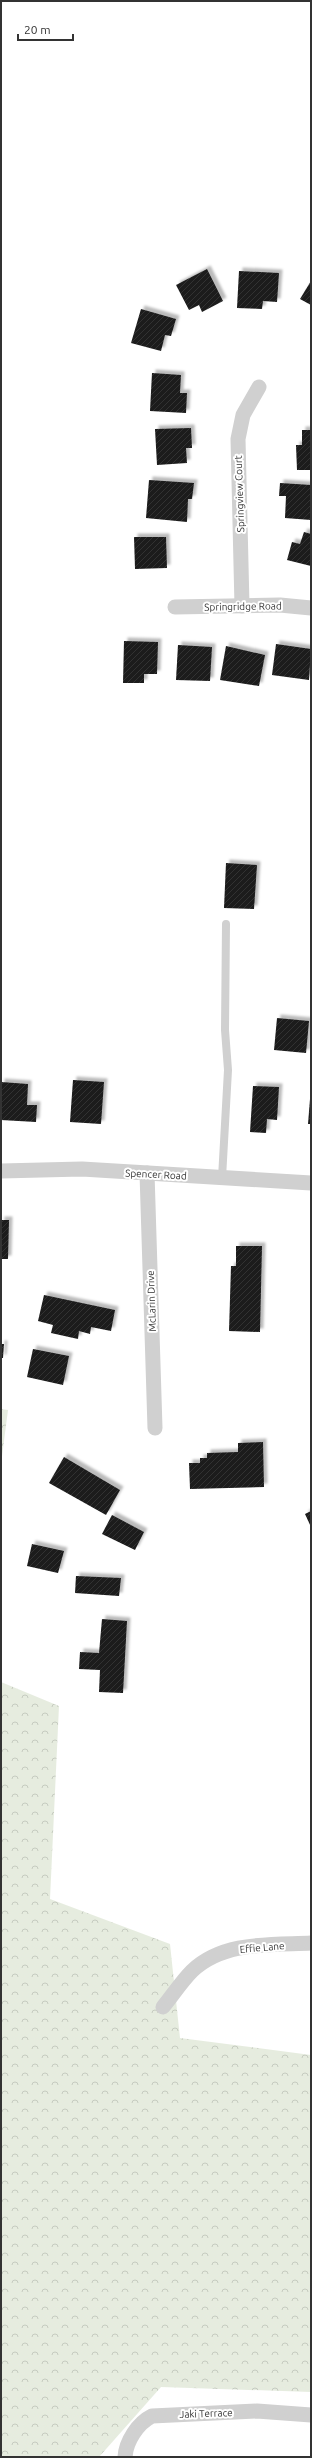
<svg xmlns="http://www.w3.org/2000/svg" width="312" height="2458" viewBox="0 0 312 2458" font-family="Ubuntu,sans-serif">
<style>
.forest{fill:url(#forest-crowns)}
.building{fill:url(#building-hatch);filter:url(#shadow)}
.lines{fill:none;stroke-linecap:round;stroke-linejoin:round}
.service{stroke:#d0d0d0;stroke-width:8}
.minor{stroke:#d0d0d0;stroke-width:15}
.labels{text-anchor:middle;stroke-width:4;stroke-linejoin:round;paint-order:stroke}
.street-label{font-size:10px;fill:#333;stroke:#fff}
</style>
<defs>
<pattern id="forest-crowns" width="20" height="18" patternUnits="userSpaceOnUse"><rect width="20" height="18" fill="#e6ecdf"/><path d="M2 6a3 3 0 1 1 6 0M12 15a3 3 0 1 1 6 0" fill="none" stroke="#c6cbc0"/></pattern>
<pattern id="building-hatch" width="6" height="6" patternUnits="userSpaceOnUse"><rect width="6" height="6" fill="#1a1a1a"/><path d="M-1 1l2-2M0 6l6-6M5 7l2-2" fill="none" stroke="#333"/></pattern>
<filter id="shadow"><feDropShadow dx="3.5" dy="-3.5" stdDeviation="1" flood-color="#0004"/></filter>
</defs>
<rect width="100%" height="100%" fill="#fff"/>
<g class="forest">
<path d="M1,1409L8,1410L1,1464Z"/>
<path d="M1,1682L59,1706L50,1899L170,1944L180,2038L311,2055V2392L161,2387L99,2457H1Z"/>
</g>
<g class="building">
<path d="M207,269L223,301L202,312L199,305L189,310L176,285Z"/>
<path d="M239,271L279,273L277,302L263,301L262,309L237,308Z"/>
<path d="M311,281V305L300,299Z"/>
<path d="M141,309L176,319L171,336L165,335L161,351L131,343Z"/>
<path d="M152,373L181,375L180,393H187L186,413L150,411Z"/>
<path d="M191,428L192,448H186L187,463L157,465L155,429Z"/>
<path d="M302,430H311V470H297L296,445H302Z"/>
<path d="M149,480L194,483L192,499H188L187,522L146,518Z"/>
<path d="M280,483L311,485V520L285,518L286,496H279Z"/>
<path d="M304,532L311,534V566L287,560L292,542L300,544Z"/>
<path d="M134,537H166L167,568L135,569Z"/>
<path d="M124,641L158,642L157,674H144V683H123Z"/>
<path d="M276,644L311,649L309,680L272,675Z"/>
<path d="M178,645L212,647L210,681L176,680Z"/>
<path d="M226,646L265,655L259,686L220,680Z"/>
<path d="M226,863L257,865L254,909L224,908Z"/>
<path d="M277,1018L309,1021L306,1053L274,1050Z"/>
<path d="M73,1080L104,1082L101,1124L70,1122Z"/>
<path d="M1,1082L28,1084L27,1105H37L36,1122L1,1120Z"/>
<path d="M253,1086L279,1087L277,1120L267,1119L266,1133L250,1132Z"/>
<path d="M310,1099H311V1124H308Z"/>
<path d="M1,1220H9L8,1259H1Z"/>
<path d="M236,1246H262L260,1332L229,1331L231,1266H236Z"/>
<path d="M44,1295L115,1310L111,1331L91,1327L90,1334L79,1331L78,1339L51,1333L53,1325L38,1321Z"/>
<path d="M1,1344H4L3,1358H1Z"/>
<path d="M33,1349L69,1356L63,1385L27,1377Z"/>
<path d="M263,1442L264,1487L190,1489L189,1463H200V1458H207V1453L238,1452V1443Z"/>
<path d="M64,1457L120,1490L106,1515L49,1483Z"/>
<path d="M311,1511V1527L305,1514Z"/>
<path d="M112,1515L144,1532L135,1550L102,1534Z"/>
<path d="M32,1544L64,1551L58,1573L27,1566Z"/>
<path d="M76,1576L121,1578L119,1596L75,1593Z"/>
<path d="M102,1619L127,1621L123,1693L99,1692L100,1670L79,1669L80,1652L99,1653Z"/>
</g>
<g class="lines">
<path class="service" d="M222,1178L228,1070L225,1030L226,924"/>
<g class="minor">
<path d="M242,606L238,439L243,415L259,387"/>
<path d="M175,607L280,605L311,608"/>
<path d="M1,1171L82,1169L311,1183"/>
<path d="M147,1173L155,1428"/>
<path d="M163,2007C173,1995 181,1982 192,1971C223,1941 271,1945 311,1943"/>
<path d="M125,2457C126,2441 138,2423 152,2416L257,2411L311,2415"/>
</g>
</g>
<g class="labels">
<g class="street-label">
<text transform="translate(239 494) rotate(-92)" y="4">Springview Court</text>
<text transform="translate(243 606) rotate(-1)" y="4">Springridge Road</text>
<text transform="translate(156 1174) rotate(3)" y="4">Spencer Road</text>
<text transform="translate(151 1301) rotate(-92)" y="4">McLarin Drive</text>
<text transform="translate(262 1947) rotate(-5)" y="4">Effie Lane</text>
<text transform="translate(206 2413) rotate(-2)" y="4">Jaki Terrace</text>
</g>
</g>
<rect width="312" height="2458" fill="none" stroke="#333333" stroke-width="4"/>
<path d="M18 34v6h55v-6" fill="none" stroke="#333333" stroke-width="2"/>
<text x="24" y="34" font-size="12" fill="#333333" stroke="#ffffff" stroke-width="3" paint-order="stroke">20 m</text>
</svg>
